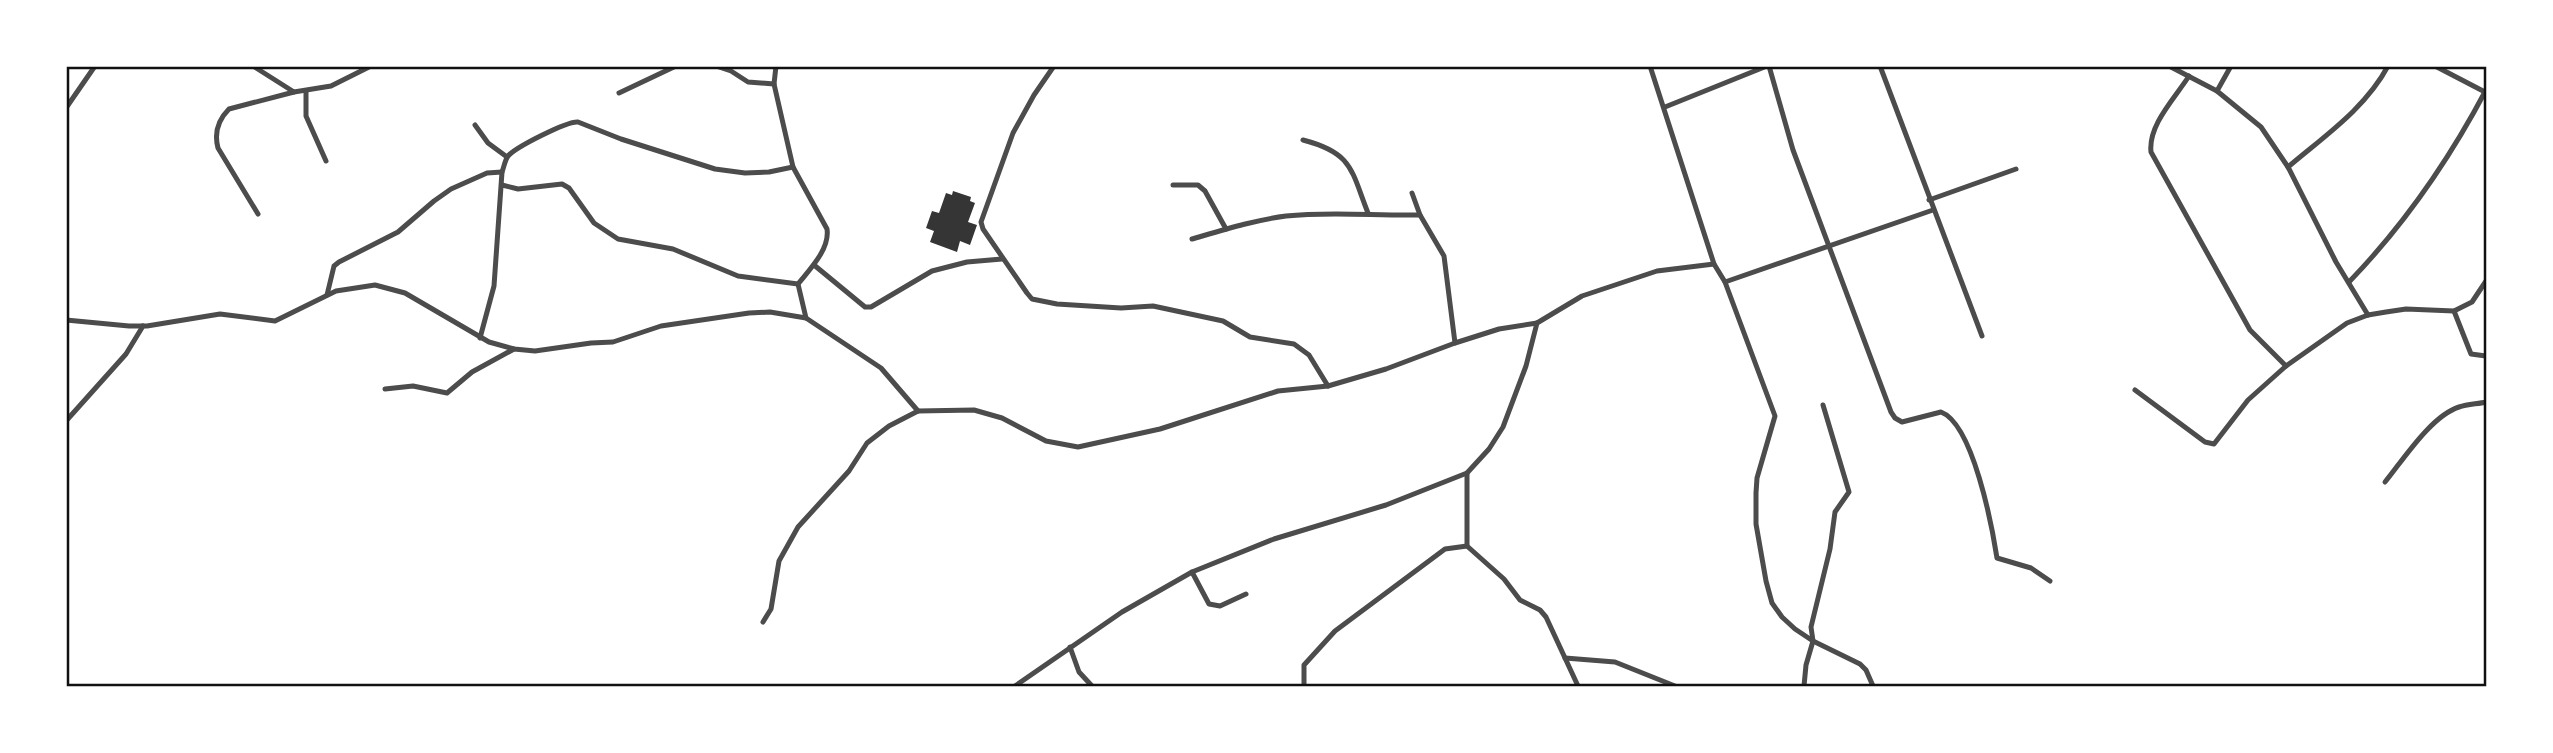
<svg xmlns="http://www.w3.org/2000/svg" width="2553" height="753" viewBox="0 0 2553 753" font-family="Ubuntu,sans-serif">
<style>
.building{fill:#353535}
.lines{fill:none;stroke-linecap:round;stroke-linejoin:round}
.minor{stroke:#4c4c4c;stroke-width:5}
.neatline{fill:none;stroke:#111;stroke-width:2.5}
</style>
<rect width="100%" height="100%" fill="#fff"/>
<path class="building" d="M953,191L971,197L970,201L975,203L968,222L977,225L970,245L960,241L957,252L930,242L934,231L926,228L932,211L939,213L946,193L952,195Z"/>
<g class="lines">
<g class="minor">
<path d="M253,66L294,92L331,86L371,66"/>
<path d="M716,66L731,71L748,82L774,84"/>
<path d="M776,66L774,84L793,167L827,229C830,249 810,269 798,284L806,318L881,368L918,411"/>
<path d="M1054,66L1034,95L1013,133L981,222L983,229L1027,293L1032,299L1057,304L1121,308L1153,306L1223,321L1250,337L1294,344L1309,355L1328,386"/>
<path d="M1650,66L1714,264L1725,282L1775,416L1757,478L1756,493V524L1766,581L1772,603L1782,617L1795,629L1813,641L1860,664L1866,670L1873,686"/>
<path d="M1769,66L1793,150L1891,412L1895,418L1902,422L1941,412C1973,424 1992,526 1997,558L2031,568L2050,581"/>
<path d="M1880,66L1982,336"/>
<path d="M2169,66L2217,91"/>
<path d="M2231,66L2217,91L2261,127L2288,167L2336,262L2368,315"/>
<path d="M2435,66L2485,92"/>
<path d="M2189,76C2175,98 2148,125 2151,152L2250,330L2286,366"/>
<path d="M306,92V116L326,161"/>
<path d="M619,93L676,66"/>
<path d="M1665,107L1767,66"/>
<path d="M66,108L95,66"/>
<path d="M475,125L488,143L507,157"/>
<path d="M1303,140C1353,153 1351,170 1368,213"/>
<path d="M2288,167C2323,137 2365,109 2388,66"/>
<path d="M502,185L518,189L562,184L569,188L594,223L618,239L673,249L738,276L798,284"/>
<path d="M1173,185H1198L1205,191L1226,229"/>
<path d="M1412,193L1420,215L1444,256L1455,343"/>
<path d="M1929,200L2016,169"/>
<path d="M258,214L218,148C214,133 218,120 229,109L294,92"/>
<path d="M1192,239C1223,230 1255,220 1286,216C1331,211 1376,216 1420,215"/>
<path d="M814,265L865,307H871L932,271L967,262L1002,259"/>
<path d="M1725,282L1933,210"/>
<path d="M2349,282C2405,224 2449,160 2486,90"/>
<path d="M327,295L334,266L339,262L398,232L434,201L451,189L487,173L502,172"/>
<path d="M2454,311L2471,354L2486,356"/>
<path d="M66,320L129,326H147L220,314L275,321L336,291L375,285L405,293L489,342L514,349L535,351L591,343L613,342L661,326L749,313L770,312L806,318"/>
<path d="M480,338L494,286L502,172C504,167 505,160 508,156C516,147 567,121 578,122L621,139L715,169L745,173L769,172L793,167"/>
<path d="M385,389L413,386L447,393L472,372L514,349"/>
<path d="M2135,390L2205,442L2214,444L2248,400L2286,366L2347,323L2368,315L2386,312L2406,309L2454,311L2472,302L2486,281"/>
<path d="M66,421L126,354L143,326"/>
<path d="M2385,482C2403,460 2431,416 2459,407C2468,404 2478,404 2486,402"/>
<path d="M1467,546V473"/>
<path d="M1192,572L1209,604L1220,606L1246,594"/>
<path d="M763,622L771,609L779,561L798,527L849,471L867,443L889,426L918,411L974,410L1002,418L1046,441L1078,447L1160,429L1278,391L1328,386L1386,369L1455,343L1499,329L1537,323"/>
<path d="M1070,647L1079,672L1092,686"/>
<path d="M1565,658L1615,662L1675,686"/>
<path d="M1015,686L1122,612L1192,572L1274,539L1386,505L1467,473L1489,449L1503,427L1526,366L1537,323L1582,296L1657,271L1714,264"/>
<path d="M1304,686V665L1335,631L1445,549L1467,546L1504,579L1520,600L1540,610L1546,617L1578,686"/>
<path d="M1804,686L1806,665L1813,641L1811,627L1830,549L1835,512L1849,492L1823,405"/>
</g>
</g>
<rect width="2553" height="753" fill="none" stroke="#ffffff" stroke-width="136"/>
<rect x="68" y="68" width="2417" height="617" class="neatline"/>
</svg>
